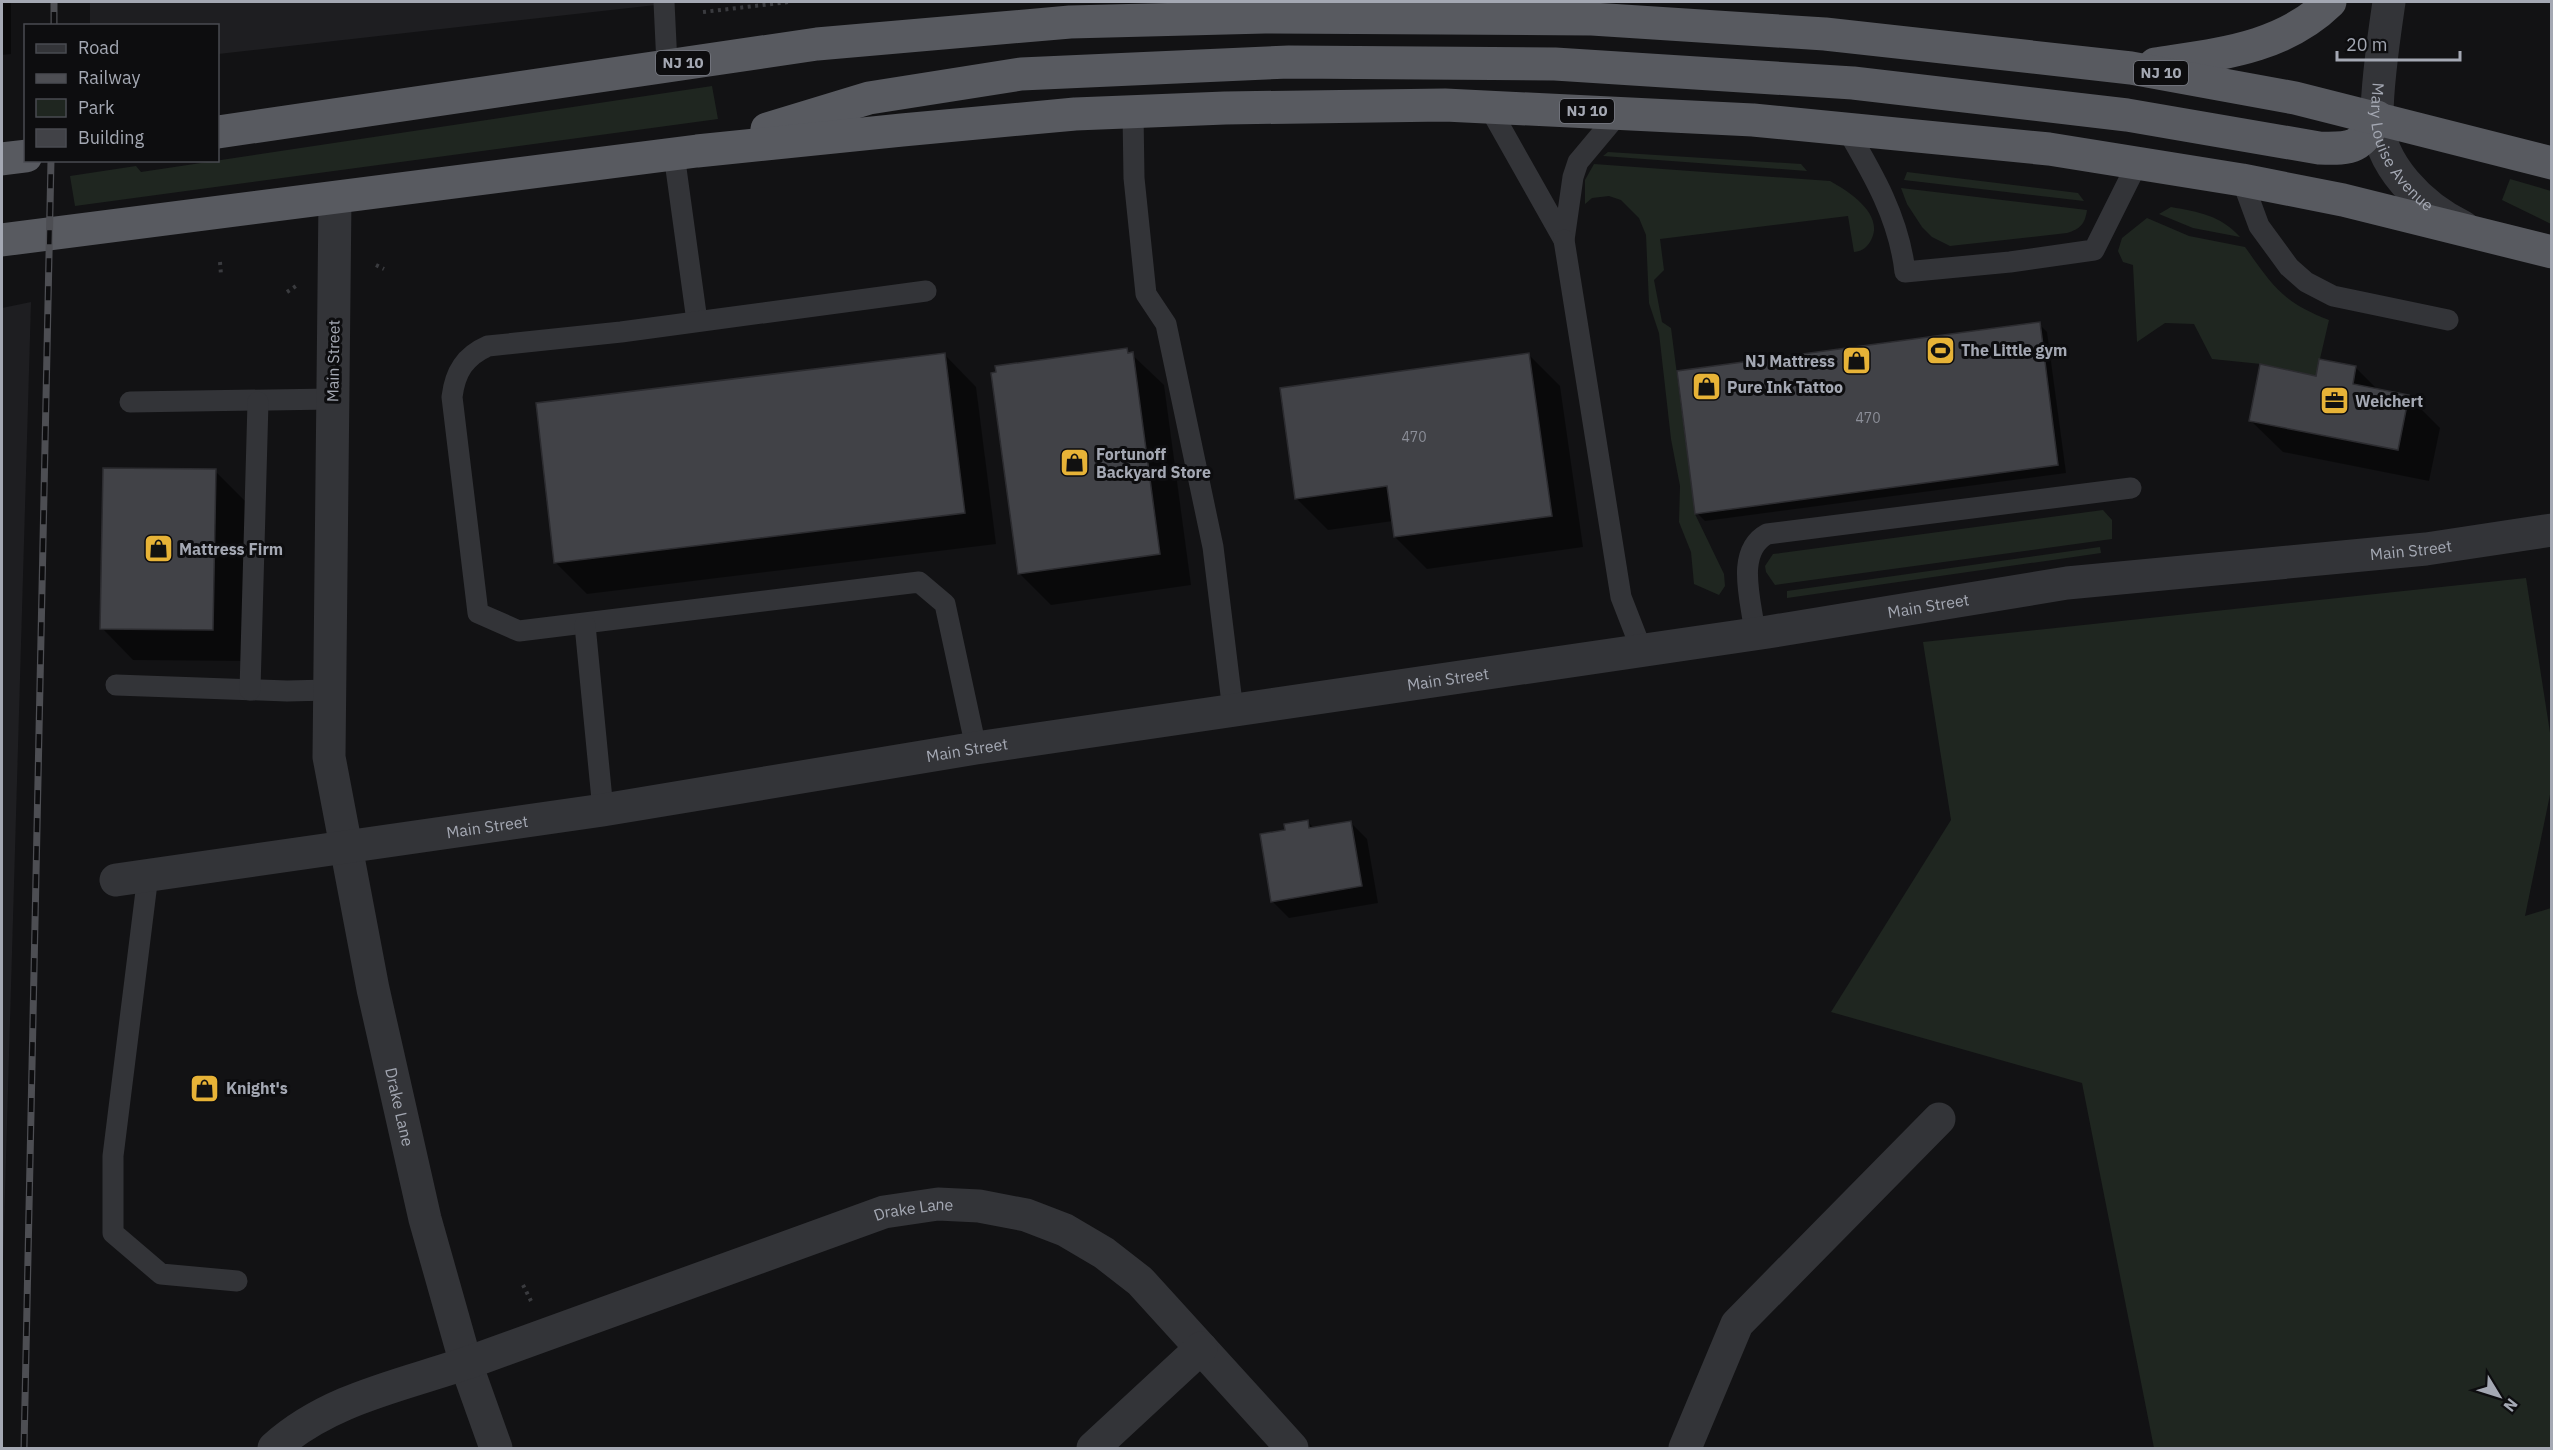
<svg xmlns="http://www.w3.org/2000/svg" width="2553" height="1450" viewBox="0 0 2553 1450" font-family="'IBM Plex Sans',sans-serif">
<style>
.built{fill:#1e1e21}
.green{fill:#1f2620}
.shadow{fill:#0007}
.building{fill:#414247;stroke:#2c2c30;stroke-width:1.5}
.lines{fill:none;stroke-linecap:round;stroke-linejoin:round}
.path{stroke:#3a3b3f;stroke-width:4;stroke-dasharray:3 4.5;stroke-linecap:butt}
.service{stroke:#333438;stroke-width:21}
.minor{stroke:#333438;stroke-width:33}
.tertiary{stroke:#333438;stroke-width:33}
.trunk{stroke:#585a60;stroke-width:33}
.rail-casing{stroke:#4d4e53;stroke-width:7}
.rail{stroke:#0d0d0f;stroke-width:4.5;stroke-dasharray:14;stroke-linecap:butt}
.labels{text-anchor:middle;stroke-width:6;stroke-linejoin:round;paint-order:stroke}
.number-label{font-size:14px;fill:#8b8e98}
.shield{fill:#0d0d0f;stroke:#777a82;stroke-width:1.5}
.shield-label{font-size:15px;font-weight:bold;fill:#a4a8b3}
.street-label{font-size:16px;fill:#a4a8b3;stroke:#0d0d0f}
.poi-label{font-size:16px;font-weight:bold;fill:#a4a8b3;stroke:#0d0d0f;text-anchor:start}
</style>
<rect width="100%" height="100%" fill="#121214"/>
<g class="built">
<path d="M90,2H683L218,54V26H90Z"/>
<path d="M31,302L2,1295V308Z"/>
</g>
<g class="green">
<path d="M712,86L718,119L75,206L70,176L136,166L141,172Z"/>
<path d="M1608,152L1801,164L1807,171L1603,156Z"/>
<path d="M1594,164L1830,181C1848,191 1883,213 1872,238C1868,247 1863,251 1854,252L1848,216L1660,239L1664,270L1654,280L1662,322L1671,328L1695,514L1724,574L1725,586L1719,595L1694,584L1691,552L1679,522L1680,486L1671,439L1659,333L1649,303L1646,235L1639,218L1621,200L1609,196L1592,198L1585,204V180Z"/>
<path d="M1907,172L2078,193L2084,201L1904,180Z"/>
<path d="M2510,179L2551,191V224L2502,200Z"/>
<path d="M1901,188L2087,210C2085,224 2080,229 2067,233L1950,246L1932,237L1922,227L1907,204Z"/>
<path d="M2171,207C2199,212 2220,215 2240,237L2193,228L2159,214Z"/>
<path d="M2147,218L2189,236L2245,247C2273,286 2282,302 2329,320L2316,376L2261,364L2212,359L2194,324L2165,323L2137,342L2133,265L2123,262L2118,251L2122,238Z"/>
<path d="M2103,510L2112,520V539L1775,585L1766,572L1765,566L1773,554L1781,553Z"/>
<path d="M2100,547L2101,553L1787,598V591Z"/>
<path d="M2526,578L2551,739L2552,785L2525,916L2551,908V1448H2154L2082,1083L1831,1012L1951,820L1923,642Z"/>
</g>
<g class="shadow">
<path d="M2,2H11V54L2,55Z"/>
<path d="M2039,324L2047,332L2066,473L1705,521L1697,513Z"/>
<path d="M1126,349L1164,385L1191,585L1051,605L1019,573Z"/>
<path d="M945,355L976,387L996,544L587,594L556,563Z"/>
<path d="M1529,355L1560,386L1583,547L1427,569L1395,537L1393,521L1328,530L1297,499Z"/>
<path d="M2356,368L2379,391L2408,396L2440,428L2429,481L2283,452L2251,421Z"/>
<path d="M215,471L247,503L244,661L133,660L102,628Z"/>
<path d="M1308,822L1315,829L1351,823L1367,839L1378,903L1289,918L1272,901Z"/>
</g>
<g class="building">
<path d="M2040,322L2058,465L1695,514L1677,371Z"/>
<path d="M1127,348L1128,353L1133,352L1160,554L1018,574L991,373L996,372L995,366Z"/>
<path d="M945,353L965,513L554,563L536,403Z"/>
<path d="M1529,353L1552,516L1394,537L1387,486L1295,499L1280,388Z"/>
<path d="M2319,359L2356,366L2353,384L2409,395L2398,450L2249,421L2260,364L2316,376Z"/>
<path d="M103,468L216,469L213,630L100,629Z"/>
<path d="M1308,820L1309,828L1351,821L1362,886L1271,902L1260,834L1285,830L1284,824Z"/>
</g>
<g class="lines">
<g class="path">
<path d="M703,12L789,2"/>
<path d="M220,262L221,275"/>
<path d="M376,265L384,269"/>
<path d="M287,292L296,286"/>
<path d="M523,1285L531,1301"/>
</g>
<g class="service">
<path d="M664,2L667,65"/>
<path d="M1489,107L1564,240L1573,177L1578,162L1619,113"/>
<path d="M1133,113L1134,178L1146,294L1166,324L1213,547L1233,711"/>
<path d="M1846,128C1873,174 1899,218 1905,272L2010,262L2094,250L2138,162"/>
<path d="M674,154L697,321"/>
<path d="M2242,180L2259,226L2289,267L2306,282L2333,296L2448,320"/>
<path d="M1564,240L1621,597L1642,651"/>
<path d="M926,291L621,332L488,346C465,356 455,372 452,397L478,613L519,631L919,582L945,604L976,748"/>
<path d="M130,402L331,399"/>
<path d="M585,625L603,810"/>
<path d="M1755,634C1752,603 1734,552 1767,534L2131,488"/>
<path d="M116,685L287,691L329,690"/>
<path d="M250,690L258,402"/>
<path d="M148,875L113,1156V1233L161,1274L237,1281"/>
</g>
<g class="minor">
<path id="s1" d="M335,198L329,757L373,989L425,1219L466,1364L496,1448"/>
<path id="s2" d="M116,880L603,810L976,748L1768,632L2067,583L2426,549L2552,530"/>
<path id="s3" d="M274,1448C331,1396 410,1384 481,1358C615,1310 749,1261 884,1212L938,1204L979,1206L1026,1215L1065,1230L1104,1253L1140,1281L1292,1448"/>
<path d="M1093,1448L1201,1348"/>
<path d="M1685,1448L1737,1324L1939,1119"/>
</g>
<path class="tertiary" id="s4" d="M2389,2C2384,36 2377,82 2377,116C2378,165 2422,207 2463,227"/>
<g class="trunk">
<path d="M2155,64C2218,54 2282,49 2330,2"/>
<path d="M767,129L869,98L1021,74L1289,62L1555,64L1853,83L2127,115L2319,148C2354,149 2360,148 2377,117"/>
<path d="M218,132L817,44L1070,22L1265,17L1592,19L1825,34L2131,68L2295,98L2552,163"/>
<path d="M2,159L26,156"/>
<path d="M2,240L697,151L902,130L1075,114L1225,108L1445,105L1753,120L2049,149L2242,180L2343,200L2552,252"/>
</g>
<defs>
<g id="rail">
<path d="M54,26V2"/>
<path d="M24,1448L51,160"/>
</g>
</defs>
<use href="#rail" class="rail-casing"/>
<use href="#rail" class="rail"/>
</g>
<defs>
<symbol id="stadium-square" viewBox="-11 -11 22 22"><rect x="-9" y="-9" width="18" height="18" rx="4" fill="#e7b337" stroke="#0d0d0f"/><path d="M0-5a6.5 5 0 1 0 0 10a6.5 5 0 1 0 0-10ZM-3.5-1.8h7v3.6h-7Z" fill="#111"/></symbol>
<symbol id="shop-square" viewBox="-11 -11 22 22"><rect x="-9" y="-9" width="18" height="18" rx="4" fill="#e7b337" stroke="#0d0d0f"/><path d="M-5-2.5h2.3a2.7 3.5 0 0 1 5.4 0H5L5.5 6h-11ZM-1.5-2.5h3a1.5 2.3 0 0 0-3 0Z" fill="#111"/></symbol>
<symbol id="office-square" viewBox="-11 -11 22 22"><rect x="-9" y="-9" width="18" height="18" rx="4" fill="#e7b337" stroke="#0d0d0f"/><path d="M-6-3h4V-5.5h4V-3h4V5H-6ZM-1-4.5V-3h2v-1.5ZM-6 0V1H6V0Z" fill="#111"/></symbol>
</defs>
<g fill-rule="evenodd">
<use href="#stadium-square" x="1924" y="334" width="33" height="33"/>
<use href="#shop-square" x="1840" y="344" width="33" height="33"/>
<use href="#shop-square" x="1690" y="370" width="33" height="33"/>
<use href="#office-square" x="2318" y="384" width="33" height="33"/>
<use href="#shop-square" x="1058" y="446" width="33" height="33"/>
<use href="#shop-square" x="142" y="532" width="33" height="33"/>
<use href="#shop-square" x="188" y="1072" width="33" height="33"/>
</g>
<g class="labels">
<g class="number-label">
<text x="1868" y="423">470</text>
<text x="1414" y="442">470</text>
</g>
<g class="shield">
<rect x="656" y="51" width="54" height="24" rx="4.5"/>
<rect x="2134" y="61" width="54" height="24" rx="4.5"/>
<rect x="1560" y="99" width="54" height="24" rx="4.5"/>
</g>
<g class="shield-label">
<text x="683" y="68">NJ 10</text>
<text x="2161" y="78">NJ 10</text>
<text x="1587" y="116">NJ 10</text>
</g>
<g class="street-label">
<text dy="6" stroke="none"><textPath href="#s4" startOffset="153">Mary Louise Avenue</textPath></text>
<text transform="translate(333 361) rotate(-89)" y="6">Main Street</text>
<text dy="6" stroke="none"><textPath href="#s2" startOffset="2319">Main Street</textPath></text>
<text dy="6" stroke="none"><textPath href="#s2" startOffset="1833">Main Street</textPath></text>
<text dy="6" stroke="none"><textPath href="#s2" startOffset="1347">Main Street</textPath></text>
<text dy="6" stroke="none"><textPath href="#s2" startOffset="861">Main Street</textPath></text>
<text dy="6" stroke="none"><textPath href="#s2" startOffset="375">Main Street</textPath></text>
<text dy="6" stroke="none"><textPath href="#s1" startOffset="916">Drake Lane</textPath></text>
<text dy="6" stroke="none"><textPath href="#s3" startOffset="686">Drake Lane</textPath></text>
</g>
<g class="poi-label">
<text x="1961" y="356">The Little gym</text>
<text x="1835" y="367" text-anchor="end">NJ Mattress</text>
<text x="1727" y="393">Pure Ink Tattoo</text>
<text x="2355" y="407">Weichert</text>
<text x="1096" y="460">Fortunoff<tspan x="1096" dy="18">Backyard Store</tspan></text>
<text x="179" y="555">Mattress Firm</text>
<text x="226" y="1094">Knight's</text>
</g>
</g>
<rect width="2553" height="1450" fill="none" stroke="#a4a8b3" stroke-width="6"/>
<rect x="24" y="24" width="195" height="138" fill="#0d0d0f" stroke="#494b51" stroke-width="1.5"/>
<rect x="36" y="44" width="30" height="9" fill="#333438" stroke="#494b51" stroke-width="1.5"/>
<text x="78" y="54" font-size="18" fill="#a4a8b3">Road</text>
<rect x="36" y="74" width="30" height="9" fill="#4d4e53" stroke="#494b51" stroke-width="1.5"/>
<text x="78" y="84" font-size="18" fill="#a4a8b3">Railway</text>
<rect x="36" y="99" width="30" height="18" fill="#1f2620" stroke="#494b51" stroke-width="1.5"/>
<text x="78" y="114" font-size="18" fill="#a4a8b3">Park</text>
<rect x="36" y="129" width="30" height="18" fill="#414247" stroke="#494b51" stroke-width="1.5"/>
<text x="78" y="144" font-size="18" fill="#a4a8b3">Building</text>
<g transform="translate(2499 1396) rotate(128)" stroke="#0d0d0f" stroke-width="4.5" paint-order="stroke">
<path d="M0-4.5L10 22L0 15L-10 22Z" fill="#a4a8b3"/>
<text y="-9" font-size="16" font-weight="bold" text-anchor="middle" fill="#a4a8b3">N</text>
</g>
<path d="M2337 51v9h123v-9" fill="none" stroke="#a4a8b3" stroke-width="3"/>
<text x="2346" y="51" font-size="18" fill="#a4a8b3" stroke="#0d0d0f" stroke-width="4.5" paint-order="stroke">20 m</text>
</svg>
